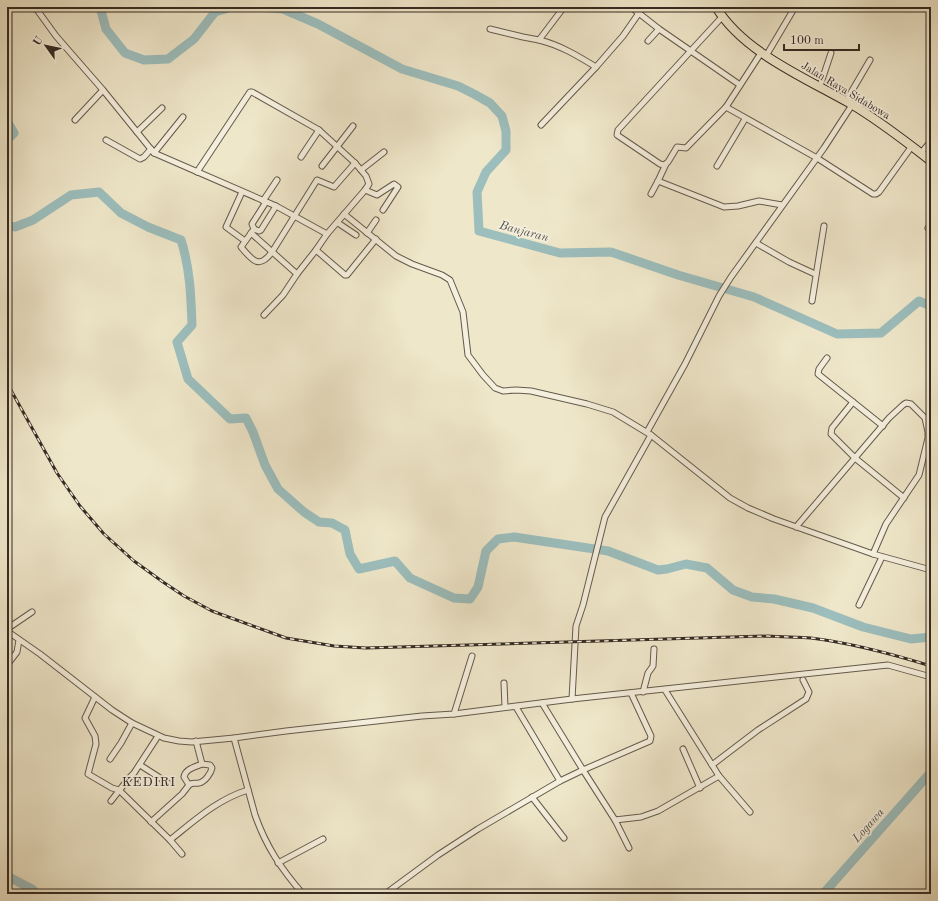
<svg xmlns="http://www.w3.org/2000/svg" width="938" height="901" viewBox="0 0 938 901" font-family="'Old Standard TT',serif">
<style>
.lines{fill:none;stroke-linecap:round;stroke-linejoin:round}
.river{stroke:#9cbebd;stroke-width:9}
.minor-casing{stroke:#645a4d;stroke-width:7}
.highway-casing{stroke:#352b23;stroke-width:10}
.minor{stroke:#f5efdd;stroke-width:5}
.highway{stroke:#efe7ca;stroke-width:8}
.rail-casing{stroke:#352b23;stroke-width:3}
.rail{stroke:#f5efdd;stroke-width:1.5;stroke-dasharray:4.5;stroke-linecap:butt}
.labels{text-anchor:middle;stroke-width:3.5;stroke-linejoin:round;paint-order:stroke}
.street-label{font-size:11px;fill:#352b23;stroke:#f5efdd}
.water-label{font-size:12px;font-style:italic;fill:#4f504a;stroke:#f5efdd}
.quarter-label{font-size:13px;letter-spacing:1px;fill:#352b23;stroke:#f5efdd}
</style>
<rect width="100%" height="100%" fill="#efe7ca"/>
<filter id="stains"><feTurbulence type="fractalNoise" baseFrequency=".005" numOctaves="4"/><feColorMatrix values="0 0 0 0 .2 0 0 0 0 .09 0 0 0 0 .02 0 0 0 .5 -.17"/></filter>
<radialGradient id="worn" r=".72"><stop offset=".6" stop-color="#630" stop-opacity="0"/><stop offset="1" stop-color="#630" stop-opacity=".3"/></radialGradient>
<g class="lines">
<g class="river">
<path d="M100,7L106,29L125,53L144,60L168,59L194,39L215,12L232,7"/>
<path d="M260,7L283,9L318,24L402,69L458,86L474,94L490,103L502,116L506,131V150L486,172L477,192L479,231L560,253L611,252L678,275L754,297L837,334L881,333L919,301L931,306"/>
<path d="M7,121L14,133L7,140"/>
<path d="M7,225L15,227L33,220L71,195L99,192L121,213L148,227L181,240C190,268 191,296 192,325L177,342L188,379L230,419L246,418L253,432L265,465L278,489L304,512L319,522L332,523L345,530L350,554L359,569L395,561L410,578L454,598L470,599L478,587L486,551L498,539L514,537L608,551L658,570L667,569L686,564L707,568L733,590L752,597L774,599L813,608L863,627L911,639L931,637"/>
<path d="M7,876L32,889L37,894"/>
<path d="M823,894L931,772"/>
</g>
<defs>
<g id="minor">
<path d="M35,7L56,36L103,90L154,153L276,206L327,234"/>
<path d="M631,7L659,29L740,85"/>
<path d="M722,17L618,130L617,135L660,164L664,165L668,162L677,147L686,148L726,107"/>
<path d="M490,29L523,37L539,40L564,7"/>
<path d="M539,40C560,45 578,56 596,67L623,36L639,13"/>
<path d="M648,41L659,29"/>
<path d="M761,53L726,107L817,158L873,194H876L879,192L912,146"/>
<path d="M766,56L795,7"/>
<path d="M820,86L831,53"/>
<path d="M846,101L870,60"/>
<path d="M75,120L103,90"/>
<path d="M541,125L596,67"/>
<path d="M137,132L162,108"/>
<path d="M106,140L140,159L144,157L151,149"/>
<path d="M154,153L183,117"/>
<path d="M921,153L931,141"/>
<path d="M301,157L319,130"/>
<path d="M322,166L353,126"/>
<path d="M717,166L745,119"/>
<path d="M361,170L384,152"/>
<path d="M197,172L250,92H252L319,130L355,163L366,176L369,184L365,190L327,234L316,250L345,275H347L376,239"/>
<path d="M658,181L724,207L738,206L759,201L782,205"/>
<path d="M365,190L377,195L394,184L398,187L383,210"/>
<path d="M242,192L226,227L245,241"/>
<path d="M651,194L658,181L666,164"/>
<path d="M263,201L277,180"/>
<path d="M344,214L396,256L412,264L442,275L450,280L463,312L468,355L483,375L495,388L503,391L516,390L531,391L587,404L613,412L651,435L730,498L748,508L774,519L873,554L886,524L919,475L928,438V432L925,418L911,404L906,403L903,405L889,418L796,527"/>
<path d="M338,223L356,235"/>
<path d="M928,228L931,223"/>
<path d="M254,229L241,247C252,260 259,270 272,252L317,180L334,187L355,163"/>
<path d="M254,229L259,231L261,230L276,206"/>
<path d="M254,229L252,224L266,202"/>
<path d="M251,233L297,274"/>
<path d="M367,233L376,220"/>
<path d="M756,243L789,262L815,274"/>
<path d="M812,301L824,226"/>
<path d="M264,315L283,295L297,274L316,250"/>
<path d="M827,358L819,369L818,374L883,426"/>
<path d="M853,402L832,428L831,434L855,458L904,498"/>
<path d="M647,432L685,364L719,296L731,277L824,148L852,105"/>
<path d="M873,554L931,570"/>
<path d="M859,605L882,557"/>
<path d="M7,629L32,612"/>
<path d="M7,631L40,654L112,710L132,723L164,738L179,741L192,742L234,738L286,731L422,716L454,714L572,699L888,665L931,677"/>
<path d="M7,665L17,652L19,640"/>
<path d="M504,683L505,707"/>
<path d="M665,690L719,776L750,812"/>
<path d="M643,692L648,673L653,666L654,649"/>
<path d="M95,697L85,718L95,736L96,744L88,774L112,788L119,790L170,840C194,821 218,799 248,790"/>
<path d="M572,699L576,626L583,605L605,517L651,435"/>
<path d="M516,707L560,781"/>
<path d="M454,714L472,656"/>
<path d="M234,738L255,815C266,846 281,869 303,894"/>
<path d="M683,749L700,788"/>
<path d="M110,759L121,743L132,723"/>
<path d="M140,765L168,783"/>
<path d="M712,765L758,730L806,699L809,692L803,680"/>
<path d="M189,785C193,782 194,784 199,783C205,782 211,773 212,768L210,765L202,764"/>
<path d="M532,797L564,838"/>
<path d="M111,801L129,778L134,773L158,736"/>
<path d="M615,820L641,817L658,811L719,776"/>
<path d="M151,822L182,794L189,785L184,777C185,769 195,767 202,764L196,741"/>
<path d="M170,840L182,854"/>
<path d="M629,848L615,820L583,770L650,741L651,736L631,693"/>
<path d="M278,863L323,839"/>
<path d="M385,894L438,855L478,829L560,781L583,770L542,703"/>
</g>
<path id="highway" d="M716,7C744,53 806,78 851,104C880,121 905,141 931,161"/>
</defs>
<use href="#minor" class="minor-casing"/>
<use href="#highway" class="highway-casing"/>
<use href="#minor" class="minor"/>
<use href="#highway" class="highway"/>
<defs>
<path id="rail" d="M7,383L57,473L80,506L104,534L134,561L163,582L184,596L212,611L286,638L334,646L366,648L768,636C782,637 797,637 811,638C852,643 892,654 931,666"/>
</defs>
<use href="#rail" class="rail-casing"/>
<use href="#rail" class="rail"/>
</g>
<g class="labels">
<g class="street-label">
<text transform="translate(846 90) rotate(31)" y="4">Jalan Raya Sidabowa</text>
</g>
<g class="water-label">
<text transform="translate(524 231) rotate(15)" y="4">Banjaran</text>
<text transform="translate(868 825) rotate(-48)" y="4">Logawa</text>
</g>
<g class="quarter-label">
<text x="149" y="786">KEDIRI</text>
</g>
</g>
<rect width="938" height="901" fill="none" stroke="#efe7ca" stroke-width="24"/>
<rect x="8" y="8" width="922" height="885" fill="none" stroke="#352b23" stroke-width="2"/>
<rect x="12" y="12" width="914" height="877" fill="none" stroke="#352b23"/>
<g transform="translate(46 46) rotate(303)" stroke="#f5efdd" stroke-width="3" paint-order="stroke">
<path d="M0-3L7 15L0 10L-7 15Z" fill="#352b23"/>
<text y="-6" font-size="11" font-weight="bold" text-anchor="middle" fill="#352b23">U</text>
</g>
<path d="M784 44v6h75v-6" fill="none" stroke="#352b23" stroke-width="2"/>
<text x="790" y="44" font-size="12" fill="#352b23" stroke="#f5efdd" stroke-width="3" paint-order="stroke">100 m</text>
<rect width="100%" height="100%" filter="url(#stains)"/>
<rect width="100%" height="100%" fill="url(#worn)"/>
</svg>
